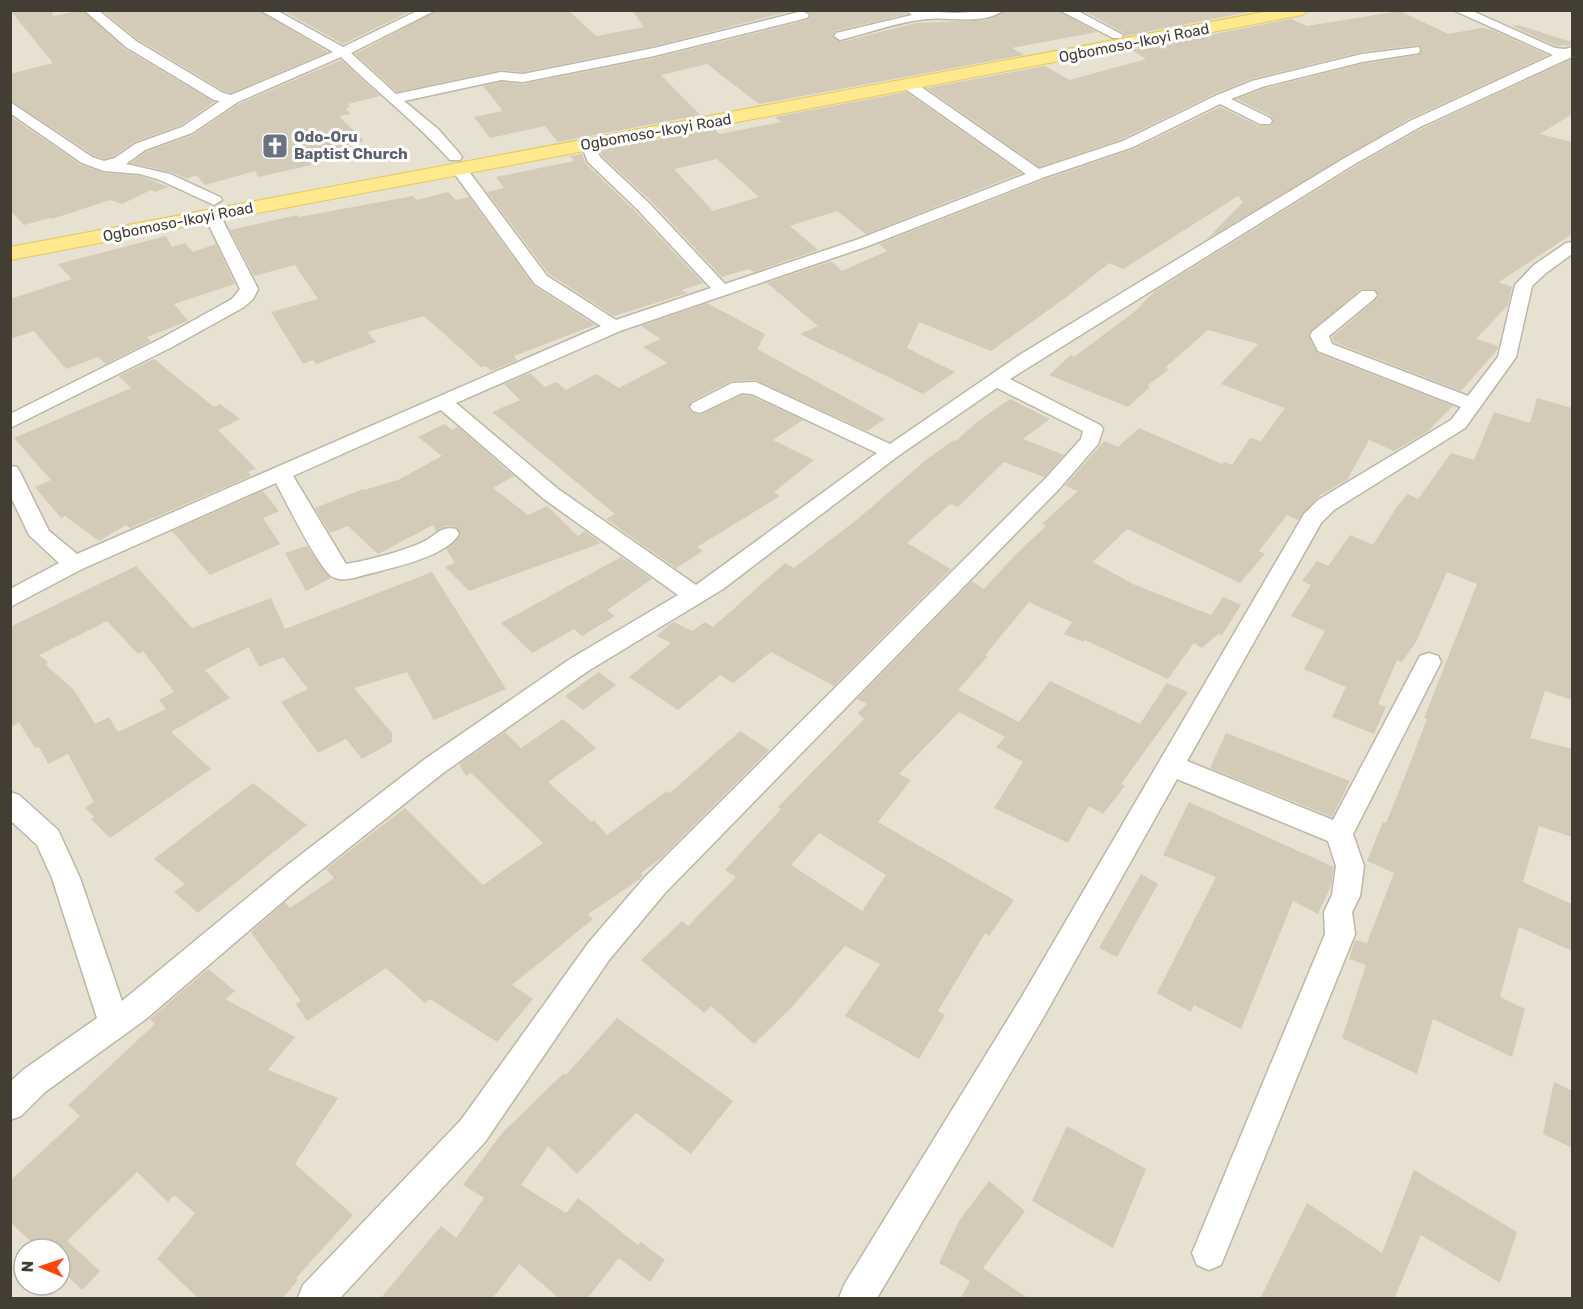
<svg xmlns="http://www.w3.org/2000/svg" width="1583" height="1309" viewBox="0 0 1583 1309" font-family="Rubik,sans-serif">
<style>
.residential{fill:#e6e1d0;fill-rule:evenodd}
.building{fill:#d3cbb7;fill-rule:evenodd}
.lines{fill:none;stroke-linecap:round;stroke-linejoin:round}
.minor-casing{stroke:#bdb7a5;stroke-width:3}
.major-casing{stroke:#e6c95c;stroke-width:2}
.minor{fill:#fff;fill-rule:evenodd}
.major{fill:#ffe98e;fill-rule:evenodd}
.labels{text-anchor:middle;stroke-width:6;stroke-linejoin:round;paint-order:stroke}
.far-street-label{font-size:15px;fill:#433e33;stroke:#fff}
.far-worship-label{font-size:15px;font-weight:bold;fill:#5b616d;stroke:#fff;text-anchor:start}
</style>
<rect width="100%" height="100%" fill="#f2eee2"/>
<path class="residential" d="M10,11H1572V1298H11ZM24,1249H60V1285H24Z"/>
<g class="building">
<path d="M10,10H52L53,16L82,10L125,49L214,102L181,125L134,142L114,156L104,159L93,155L10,100V74L53,63Z"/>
<path d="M102,10H258L328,52L231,93L224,91L137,39Z"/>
<path d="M282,10H413L343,44Z"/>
<path d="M438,10H568L596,36L644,27L632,10H796L654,46L523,72L501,70L397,92L355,54Z"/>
<path d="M806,10H904L907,14L835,31L832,36L841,42L916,23L986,20L1006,10H1057L1097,32L1012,48L1024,55L759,104L707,64L661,75L700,115L558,142L545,126L490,138L474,117L503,111L483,86L501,82L523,84L655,58L808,20L811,15Z"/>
<path d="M1082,10H1259L1125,36L1124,33Z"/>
<path d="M1400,11L1448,34L1482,28L1492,30L1548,55L1409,119L1207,239L1243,202L1238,196L1123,269L1109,263L1068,296L991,351L919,322L907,348L955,372L923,394L800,334L818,326L767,283L831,261L842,271L887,251L879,244L1043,180L1134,149L1220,107L1259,126H1270L1274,122L1271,116L1237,99L1263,89L1362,64L1419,55L1422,49L1419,45L1361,52L1251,79L1214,94L1122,139L1039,167L927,88L1045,66L1070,80L1146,59L1132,50L1291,19L1307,26Z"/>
<path d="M1518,25L1572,42V45L1556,46L1512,26Z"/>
<path d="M1572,59V114L1540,134L1572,142V234L1499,282L1512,287L1508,305L1476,339L1498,346L1497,350L1461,391L1334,342L1332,337L1376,300L1379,295L1374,289H1361L1308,334L1317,353L1453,406L1427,432L1394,451L1369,440L1347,480L1320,495L1298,520L1287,515L1259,551L1265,554L1240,583L1127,529L1093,562L1133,584L1211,615L1223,597L1241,605L1222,635L1218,634L1202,648L1194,643L1168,679L1085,640L1084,642L1064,634L1072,622L1029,602L985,655L988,656L958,690L1019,722L1050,681L1140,724L1167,683L1188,692L1121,784L1125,786L1103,814L1089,806L1068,843L994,808L1023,762L996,747L1005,737L959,712L899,774L911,780L878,822L1014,900L989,936L985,933L938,1011L945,1015L919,1059L845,1016L880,964L845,946L792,1007L754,1044L711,1006L704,1013L641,960L682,921L688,926L736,877L725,870L781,809L778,807L864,719L858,713L867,704L857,699L972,581L984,589L1016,554L1046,526L1042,524L1078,491L1065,486L1104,441L1118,447L1139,428L1222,464L1225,462L1232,465L1250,438L1261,441L1285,408L1221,384L1258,344L1208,330L1165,368L1169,369L1147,386L1150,387L1128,407L1049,375L1071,355L1074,357L1134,312L1155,291L1354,167L1421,129ZM819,833L886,875L862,911L791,865Z"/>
<path d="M341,60L380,96L348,104L351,107L346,108L350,114L339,116L364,141L306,157L312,165L258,177L255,171L205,185L196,175L187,179L171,172L131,163L146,152L193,135L239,104Z"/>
<path d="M906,92L1021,173L866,234L837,211L790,226L818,250L754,272L748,269L722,277L651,201L602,156L600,150L714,129L720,134L781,122L775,117ZM717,159L759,197L713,211L674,169Z"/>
<path d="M10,116L81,165L104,173L140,176L169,187L155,192L151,190L122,204L110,200L52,219L50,218L24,225L10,210Z"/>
<path d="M582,154L586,164L635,211L703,283L681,290L688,293L614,316L549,274L487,192L504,188L496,177L574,161L570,156Z"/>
<path d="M448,192L456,200L469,197L534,286L595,325L514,356L517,360L491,371L486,366L481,367L424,316L367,332L376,342L316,364L313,360L303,364L271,312L318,299L295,265L254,276L230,230L297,215L299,217L413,196L417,200Z"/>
<path d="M166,236L172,247L185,243L193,252L216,244L235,284L174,304L188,321L147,337L151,341L106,364L98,357L66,369L34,331L10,339V299L72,279L58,264Z"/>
<path d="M707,303L765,334L757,349L885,419L867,431L756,380L731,381L692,401L688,408L692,413L699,415L742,395L751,396L803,420L773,440L814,460L774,492L780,496L697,547L703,551L676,568L606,519L615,514L492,412L520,400L504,384L530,373L545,387L556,382L566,390L596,374L619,388L667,363L643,347L661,339L641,326Z"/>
<path d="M154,359L214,407L220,404L240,419L218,430L256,469L248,472L251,476L130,528L126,525L99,541L65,516L61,518L35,487L51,480L14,438L131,388L119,376Z"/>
<path d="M1537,398L1572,408V700L1545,691L1530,738L1572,749V837L1539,826L1523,882L1572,904V951L1519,927L1500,997L1525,1009L1512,1057L1433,1019L1417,1074L1342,1038L1366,965L1349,959L1355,940L1367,943L1394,873L1367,861L1383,822L1386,823L1405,776L1427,719L1424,718L1477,584L1447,572L1416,642L1402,662L1397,660L1378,704L1386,707L1374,734L1332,717L1346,687L1304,669L1325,631L1291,616L1311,585L1302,581L1317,561L1328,566L1350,535L1373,545L1396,508L1408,494L1418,499L1451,453L1474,460L1494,412L1530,423Z"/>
<path d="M1010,399L1050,419L1023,439L1064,455L1044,477L1004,462L958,507L950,504L907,543L951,569L834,686L771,652L733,683L720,675L678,710L629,677L671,643L657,636L670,624L674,622L692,631L705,622L713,627L785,563L794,568L859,518L927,459L954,440L956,441L977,422Z"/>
<path d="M445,424L452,430L458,427L514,476L493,488L528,515L547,506L578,536L585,531L601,543L469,591L445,567L455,563L446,549L461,535L456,527L446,526L436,531L433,525L378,554L348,526L330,533L315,508L363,489L364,490L398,480L442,456L418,437Z"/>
<path d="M263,491L279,511L263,518L280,544L210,575L172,531Z"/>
<path d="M307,546L331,578L306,591L285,553Z"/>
<path d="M621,557L652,579L607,610L615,616L582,636L574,629L532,653L501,623Z"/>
<path d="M136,566L192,628L271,598L285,629L432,572L506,689L434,720L407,672L354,688L392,733V742L362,759L346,739L318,753L281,702L308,689L283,657L259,667L249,647L205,670L230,698L171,732L211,769L110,838L91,819L94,817L85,808L94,802L68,754L48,764L39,747L35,748L19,722L10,728V627ZM107,621L138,654L143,651L174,692L159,700L166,709L118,732L109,717L95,724L74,690L45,664L48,662L39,655Z"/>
<path d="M599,672L616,685L583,710L565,696Z"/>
<path d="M563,719L596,748L548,782L592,822L594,820L607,835L667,791L670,793L740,731L769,750L662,857L641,873L643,875L640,879L588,914L593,919L512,985L533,999L497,1042L430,999L425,1003L386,968L307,1021L296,1004L301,1001L251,932L285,902L290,908L334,878L326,869L405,808L483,885L543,843L471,773L466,776L459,764L505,732L521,748Z"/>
<path d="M1226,733L1350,781L1332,817L1210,768Z"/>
<path d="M253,783L307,825L198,913L174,892L185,884L154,859Z"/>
<path d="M1189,802L1334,867L1331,886L1318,914L1293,901L1241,1029L1194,1005L1191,1012L1157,993L1216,877L1163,855Z"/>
<path d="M1141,874L1158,884L1117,957L1099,948Z"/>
<path d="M208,969L235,991L225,999L295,1037L268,1070L338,1098L295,1164L353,1215L296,1278L298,1280L282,1299H199L157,1259L195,1213L174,1195L168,1202L137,1172L67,1241L100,1271L82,1290L60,1269V1249H39L10,1222V1181L80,1116L68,1105L155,1024L150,1019Z"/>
<path d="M617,1018L733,1101L691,1154L636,1113L577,1174L548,1146L521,1185L566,1213L578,1198L638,1245L641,1242L665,1260L650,1282L619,1258L587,1299H560L519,1264L492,1299H380L441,1226L456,1238L484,1198L463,1185L503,1132L564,1073L566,1075Z"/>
<path d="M1554,1082L1572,1091V1148L1543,1134Z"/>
<path d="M1067,1126L1146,1169L1113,1248L1032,1201Z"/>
<path d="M1414,1170L1517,1232L1500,1283L1421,1235L1394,1299H1260L1307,1203L1382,1253Z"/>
<path d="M989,1181L1025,1211L983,1268L1029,1299H960L970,1281L939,1263L959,1221Z"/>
</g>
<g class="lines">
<defs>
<g id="minor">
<path d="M84,10H98L136,41L223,93L231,95L333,52L260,10H276L343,47L419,10H436L351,53L396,94L501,72L523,74L654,48L803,11L809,15L807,18L654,56L523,82L501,80L404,101L438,129L460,154L462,157L460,160H450C417,123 377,92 341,57L238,102L192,133L145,150L126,164L170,174L220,197L222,200L214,205L160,180L140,174L104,171L82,163L10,113V102L92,157L104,161L115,158L135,144L182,127L220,101L214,100L126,47Z"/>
<path d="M906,10L955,13L1004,10C982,26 950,16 926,19C898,22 868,33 840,40L834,36L836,33L912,15Z"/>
<path d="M1059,10H1076L1123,35L1121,38H1113Z"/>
<path d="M1453,10H1470L1555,48L1565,49L1572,47V57L1420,127L1353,165L1010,379L1100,425L1103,429L1098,444L1059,489L665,893L609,960L485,1142L340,1298H298L303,1285L461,1120L589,942L645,877L1045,479L1081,439L1083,431L997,388L898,456L723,589L588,671L443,773L301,886L146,1019L45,1092L21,1116L10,1120V1082L23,1070L97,1018L52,878L37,845L10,820V792L19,795L58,830L80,878L122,1001L281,870L425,759L570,659L678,595L544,499L441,410L293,476L346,564C366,561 404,551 423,542C436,536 440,525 456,529L459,534C443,560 383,569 354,578C346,579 339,581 331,576C318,566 286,502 276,483L82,569L10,607V589L59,563L29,535L10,495V466L17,467L20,472L49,531L77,554L601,326L535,284L454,173L461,164H471L474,167L470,173L547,276L616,320L711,288L637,209L588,162L581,144L583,141H593L600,157L649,203L725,284L856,240L1026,174L904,88L902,85L904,82H914L1039,169L1123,141L1215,96L1252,81L1362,54L1419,47L1420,50L1419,53L1362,62L1262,87L1231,99L1270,118L1272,121L1270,124H1260L1220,104L1133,147L1042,178L868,246L620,331L456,403L558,489L696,585L877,453L752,394L742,393L700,413L693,411L690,407L693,403L732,383L756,382L890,444L1021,354L1343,159L1410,121L1553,55Z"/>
<path d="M212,210L220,215L258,289L253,299L244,307L172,347L10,428V414L160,339L232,299L240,289L204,215Z"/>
<path d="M1572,242V254L1546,273L1532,286L1516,357L1465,428L1334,510L1321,523L1187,761L1333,820L1420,656L1429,653L1438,656L1441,662L1353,834L1364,866L1360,896L1352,912L1355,934L1221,1265L1209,1270L1197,1265L1192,1253L1325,934L1324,912L1332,895L1336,866L1328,841L1177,779L1043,1018L877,1298H839L844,1285L1021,998L1304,514L1318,500L1451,420L1461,407L1318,351L1310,335L1313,331L1362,291H1374L1377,295L1374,299L1329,336L1332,344L1468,396L1498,357L1515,285L1534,265L1566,243Z"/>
</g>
<path id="major" d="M1274,10H1310L1302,15L10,260V247Z"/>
</defs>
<use href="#minor" class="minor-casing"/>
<use href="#major" class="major-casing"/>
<use href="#minor" class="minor"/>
<use href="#major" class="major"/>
</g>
<defs>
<symbol id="church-square" viewBox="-11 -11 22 22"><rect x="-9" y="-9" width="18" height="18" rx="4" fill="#6b7280" stroke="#fff"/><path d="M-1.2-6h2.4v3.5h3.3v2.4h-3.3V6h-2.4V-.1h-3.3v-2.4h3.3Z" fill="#fff"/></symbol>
</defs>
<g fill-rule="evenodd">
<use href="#church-square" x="260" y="131" width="30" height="30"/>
</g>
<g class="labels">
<g class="far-street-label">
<text transform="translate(1134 43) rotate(-11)" y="5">Ogbomoso-Ikoyi Road</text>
<text transform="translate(656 132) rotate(-10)" y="5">Ogbomoso-Ikoyi Road</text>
<text transform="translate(178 222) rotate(-11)" y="5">Ogbomoso-Ikoyi Road</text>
</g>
<g class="far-worship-label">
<text x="294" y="142">Odo-Oru<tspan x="294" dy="17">Baptist Church</tspan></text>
</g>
</g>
<rect width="1583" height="1309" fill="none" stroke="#433e33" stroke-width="24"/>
<g transform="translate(42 1267) rotate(272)"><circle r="28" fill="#ffffff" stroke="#b4b2ad" stroke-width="1.5"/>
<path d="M0-4.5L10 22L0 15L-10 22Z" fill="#ff460c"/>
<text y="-9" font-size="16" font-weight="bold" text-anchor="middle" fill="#433e33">N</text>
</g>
</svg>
